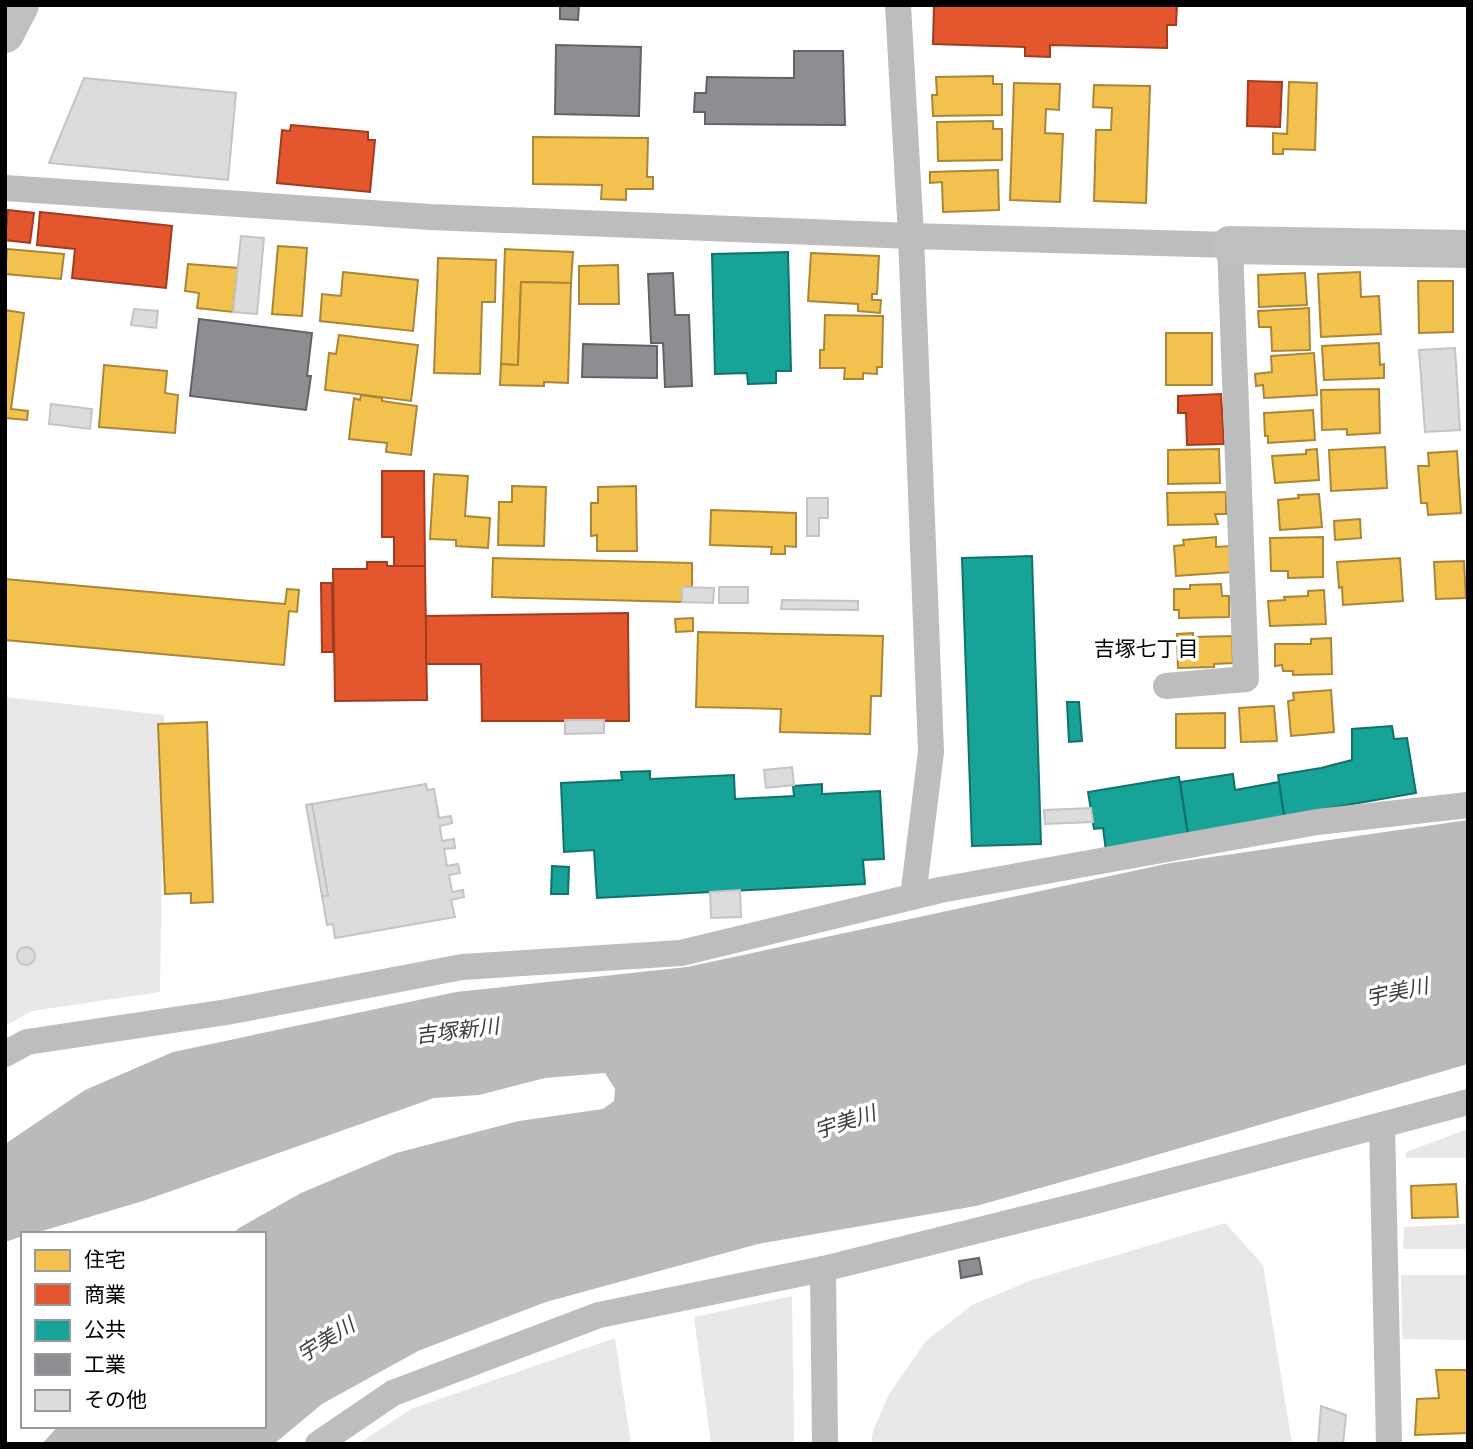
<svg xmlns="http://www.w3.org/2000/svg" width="1473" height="1449" viewBox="0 0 1473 1449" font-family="Inter,'Noto Sans JP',sans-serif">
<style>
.green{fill:#e8e8e8}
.water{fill:#bababa}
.homes{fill:#f2c14e;stroke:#a98737;stroke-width:2}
.shops{fill:#e4572e;stroke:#a03d20;stroke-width:2}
.public{fill:#17a398;stroke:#10726a;stroke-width:2}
.industry{fill:#8d8d92;stroke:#636366;stroke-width:2}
.building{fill:#dcdcdc;stroke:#c4c4c4;stroke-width:2}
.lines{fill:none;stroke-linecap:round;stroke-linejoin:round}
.street{stroke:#bdbdbd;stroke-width:26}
.secondary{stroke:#bfbfbf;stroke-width:38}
.labels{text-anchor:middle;stroke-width:7;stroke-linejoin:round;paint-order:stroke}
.neighbourhood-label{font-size:21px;fill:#000;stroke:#fff}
.water-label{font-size:21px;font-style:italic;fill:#3e3e3e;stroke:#fff}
</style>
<rect width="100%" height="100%" fill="#fff"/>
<g class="green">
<path d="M5,697L164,715L160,992L32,1011L5,1026Z"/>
<path d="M1468,1129V1158H1406V1152Z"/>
<path d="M1465,1185H1468V1249H1403L1404,1227L1465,1224Z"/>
<path d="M1225,1223L1263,1265L1292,1444H871L873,1431L889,1394L926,1341L972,1305L1029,1281Z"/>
<path d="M1401,1275H1468V1340L1402,1339Z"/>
<path d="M792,1296L794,1444H711L694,1317Z"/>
<path d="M615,1338L631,1444H358L411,1409Z"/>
</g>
<path class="water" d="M1468,820V1064L1122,1165L976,1206L758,1244L546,1302L418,1351L322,1404L274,1444H42L58,1426H264V1234H233L239,1228L301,1193L396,1153L519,1121L603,1109L614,1101L615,1089L605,1073L545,1078L479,1095L434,1098L143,1201L32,1234H23V1236L5,1242V1144L85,1090L173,1052L456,992L687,967L1170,863Z"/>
<g class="homes">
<path d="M993,76V84H1002V115L933,116L932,95H937L936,77Z"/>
<path d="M1289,82L1317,83L1315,150L1283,149V154H1273V133L1287,134Z"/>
<path d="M1014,83L1060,84L1059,110L1046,109L1045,133L1063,134L1060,202L1010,200Z"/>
<path d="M1094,85L1150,86L1146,203L1094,201L1096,130H1111L1112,108L1093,107Z"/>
<path d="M993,121V129H1002V160L938,161L937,122Z"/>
<path d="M533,137L648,138L647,177H653V189H626V200L601,199L602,185L533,184Z"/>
<path d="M998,170L999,210L943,212L942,182L930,183V172Z"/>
<path d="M278,246L307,248L302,316L272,314Z"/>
<path d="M7,249L64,254L61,279L5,274Z"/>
<path d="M505,249L573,252L571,283L521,282L518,365L501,364Z"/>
<path d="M811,253L879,256L877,294H872V300H881L880,313L858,311V304L808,301Z"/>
<path d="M438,258L496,260L495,302H482L480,374L434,373Z"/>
<path d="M188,264L238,268L233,312L197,308L199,293L185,291Z"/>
<path d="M618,265L619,304H579V266Z"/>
<path d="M343,272L418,280L413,331L320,321L322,294L341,296Z"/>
<path d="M1360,272L1361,297L1379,296L1381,334L1321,337L1318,274Z"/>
<path d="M1305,273L1307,305L1259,307L1258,275Z"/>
<path d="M1418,281H1453V332L1419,333Z"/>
<path d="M521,282L571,283L568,383L544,382V386L500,385L501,364L518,365Z"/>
<path d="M1309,308L1310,350L1272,351L1271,327H1259L1258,311Z"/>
<path d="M5,310L24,313L11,409L28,411L27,420L5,418Z"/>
<path d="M825,315L883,316L882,367H877V374L863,373V379H844L845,368H820V350H824Z"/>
<rect x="1166" y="333" width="46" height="52"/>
<path d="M339,335L418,345L411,401L325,390L329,353L336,354Z"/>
<path d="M1379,343L1380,365L1384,364V378L1324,380L1322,346Z"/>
<path d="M1314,353L1317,395L1264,398L1263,385L1256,386L1255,374L1272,372L1271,356Z"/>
<path d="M104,365L167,371L165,393L178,395L175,433L99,427Z"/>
<path d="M1379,389L1380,433L1347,435V429L1322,430L1321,390Z"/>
<path d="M361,395L382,398V401L417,406L411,455L386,452L387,443L349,439L354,398L360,400Z"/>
<path d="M1313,410L1315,440L1268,443V436H1265L1264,413Z"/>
<path d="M1385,447L1387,488L1331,491L1329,450Z"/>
<path d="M1219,449L1220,483L1168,484V450Z"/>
<path d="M1317,449L1319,480L1275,483L1272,456L1306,454V450Z"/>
<path d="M1457,451L1461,513L1428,515L1427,503H1421L1418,466H1429L1428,453Z"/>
<path d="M434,474L468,476L465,516L490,518L488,548L456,546V540L430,539Z"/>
<path d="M512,486L546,487L544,546L498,545L499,502H512Z"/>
<path d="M636,486L637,551H597V535L591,536V503H598V487Z"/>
<path d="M1226,492V514H1215L1218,524L1168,525L1167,493Z"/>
<path d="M1319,494L1322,527L1280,530L1278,500L1299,498L1298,495Z"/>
<path d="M711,510L796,513V547L785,546V554H771L772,547L710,545Z"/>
<path d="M1360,519L1361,538L1335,540L1334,521Z"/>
<path d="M1216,537V547L1231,546L1233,572L1176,576L1174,546L1184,545L1183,540Z"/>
<path d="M1323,537V577L1288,578V571H1271L1270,538Z"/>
<path d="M493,558L692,563V587H682V602L492,597Z"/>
<path d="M1400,558L1403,601L1343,605L1342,587L1339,588L1337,562Z"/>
<path d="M1464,561L1466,598L1436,599L1434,562Z"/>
<path d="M5,579L285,604L287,589L299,590L297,612L289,611L284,665L5,640Z"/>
<path d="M1221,584L1222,596H1229V617L1179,618V610H1174V589H1190V585Z"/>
<path d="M1324,590L1326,624L1270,626L1268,601L1285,600L1284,597L1308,596V591Z"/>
<path d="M693,618V631L676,632L675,619Z"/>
<path d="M698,632L883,636L881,696H871L870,734L780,732L781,709L696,707Z"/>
<path d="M1193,633V637L1232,636L1233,663L1214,664V667L1178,668L1177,634Z"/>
<path d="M1331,638L1332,674L1293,675V671H1283L1282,665L1275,666V644H1311V639Z"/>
<path d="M1331,690L1334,732L1291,736L1288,701L1294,700L1293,693Z"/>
<path d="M1274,706L1277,741L1241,742L1239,708Z"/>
<path d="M1225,713V748H1176V714Z"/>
<path d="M207,722L213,902L191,903V893L165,894L158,724Z"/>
<path d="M1456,1184L1458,1217L1412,1218L1411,1186Z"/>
<path d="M1436,1370H1468V1433L1415,1435L1417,1399L1439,1398Z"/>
</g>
<g class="shops">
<path d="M934,5H1177L1176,25H1167V48L1050,45V57L1025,56V47L933,44Z"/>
<path d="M1248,81L1282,82L1280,127L1247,126Z"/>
<path d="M291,125L368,132V140H375L370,192L277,183L282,130L290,131Z"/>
<path d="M8,210L34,213L30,243L5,240Z"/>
<path d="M40,212L172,226L166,288L72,278L75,249L37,245Z"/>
<path d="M1221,394L1224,444L1187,445L1186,413H1178V396Z"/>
<path d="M382,471H424L425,566H394V537H382Z"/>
<path d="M367,562H387V566H425L427,700L335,701L333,569H367Z"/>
<path d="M321,583H332L333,652H322Z"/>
<path d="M628,613L629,721H482L481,664H426V616Z"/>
</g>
<g class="public">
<path d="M788,252L791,371H776V383L748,384L747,373L715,374L712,254Z"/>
<path d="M1032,556L1041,844L972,846L962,558Z"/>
<path d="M1067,702H1079L1082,741L1069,742Z"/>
<path d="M1392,726L1394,739L1407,738L1416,793L1284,816L1278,775L1321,768L1352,760V729Z"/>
<path d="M650,771V779L734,775L735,799L794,796L793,786L822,784V794L880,791L884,859L863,860L865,884L597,898L594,850L564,852L561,783L622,780L621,772Z"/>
<path d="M1233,774L1235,790L1279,782L1284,816L1188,834L1180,782Z"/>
<path d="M1179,777L1188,836L1106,851L1103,828L1094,829L1088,792Z"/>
<path d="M552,866L569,867L568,894H551Z"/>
</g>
<g class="industry">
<path d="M560,5H579L578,20L560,19Z"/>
<path d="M556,45L641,47L639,116L555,114Z"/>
<path d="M794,51H843L845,125L705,124V112H694L695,93H706L707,77L794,78Z"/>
<path d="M673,273L675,315H689L692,386L665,387L663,343H651L648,274Z"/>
<path d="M199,319L312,333L307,376H311L306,410L190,396Z"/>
<path d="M583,344L657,346V378L582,377Z"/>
<path d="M979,1258L982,1274L961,1278L959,1261Z"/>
</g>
<g class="building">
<path d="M84,78L236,93L228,180L49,163Z"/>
<path d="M241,236L264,238L257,314L233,312Z"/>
<path d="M134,309L158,311L156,328L131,325Z"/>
<path d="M1455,348L1460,430L1425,432L1419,350Z"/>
<path d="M51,404L92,409L90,429L49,424Z"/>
<path d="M807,498H828V518H819V536H807Z"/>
<path d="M682,587L714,588L713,603L682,602Z"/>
<rect x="719" y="587" width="29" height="16"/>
<path d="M782,600L858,601V610L781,609Z"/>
<path d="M565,720H604V733L565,734Z"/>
<path d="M792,767L794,785L766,788L764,770Z"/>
<path d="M426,784L427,790L434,789L439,818L451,816L452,823L440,826L442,841L454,839L455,848L444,849L447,866L458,864L460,873L449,875L452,892L463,890L464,897L451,900L455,917L335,938L333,924L327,925L322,896H328L312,804Z"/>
<path d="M312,804L328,896H322L306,805Z"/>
<path d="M1091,808L1093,822L1045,824L1044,810Z"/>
<path d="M740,890L741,917L711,918L710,892Z"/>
<circle cx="26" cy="956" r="9"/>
<path d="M1321,1406L1346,1415L1343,1444H1318Z"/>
</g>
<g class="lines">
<g class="street">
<path d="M898,5L911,236L931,752L913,897"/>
<path d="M5,188L430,217L911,236L1230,245L1246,679L1166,686"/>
<path d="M5,1054L27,1042L227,1012L462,967L681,953L940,890L1317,822L1468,805"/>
<path d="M1382,1125L1389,1444"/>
<path d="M823,1269L825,1444"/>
<path d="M318,1444L393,1393L599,1315L823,1269L1092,1202L1468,1102"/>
</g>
<g class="secondary">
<path d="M5,34L20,5"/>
<path d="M1230,245L1468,249"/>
</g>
</g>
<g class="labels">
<g class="neighbourhood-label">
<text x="1146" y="656">吉塚七丁目</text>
</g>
<g class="water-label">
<text transform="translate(1397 992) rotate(-12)" y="7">宇美川</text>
<text transform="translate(457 1031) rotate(-7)" y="7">吉塚新川</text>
<text transform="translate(845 1122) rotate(-18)" y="7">宇美川</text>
<text transform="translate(326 1340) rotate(-32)" y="7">宇美川</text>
</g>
</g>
<rect width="1473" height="1449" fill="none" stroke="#000000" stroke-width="14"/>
<rect x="21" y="1232" width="245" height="196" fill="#ffffff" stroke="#999999" stroke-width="2"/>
<rect x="35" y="1250" width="35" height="21" fill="#f2c14e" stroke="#999999" stroke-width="2"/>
<text x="84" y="1267" font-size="21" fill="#000000">住宅</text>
<rect x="35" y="1284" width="35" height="21" fill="#e4572e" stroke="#999999" stroke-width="2"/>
<text x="84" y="1302" font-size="21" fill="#000000">商業</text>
<rect x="35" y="1320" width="35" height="21" fill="#17a398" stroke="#999999" stroke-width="2"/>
<text x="84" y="1337" font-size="21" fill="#000000">公共</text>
<rect x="35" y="1354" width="35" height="21" fill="#8d8d92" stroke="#999999" stroke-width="2"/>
<text x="84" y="1372" font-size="21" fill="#000000">工業</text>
<rect x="35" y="1390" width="35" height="21" fill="#dcdcdc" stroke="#999999" stroke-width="2"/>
<text x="84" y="1407" font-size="21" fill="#000000">その他</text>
</svg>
